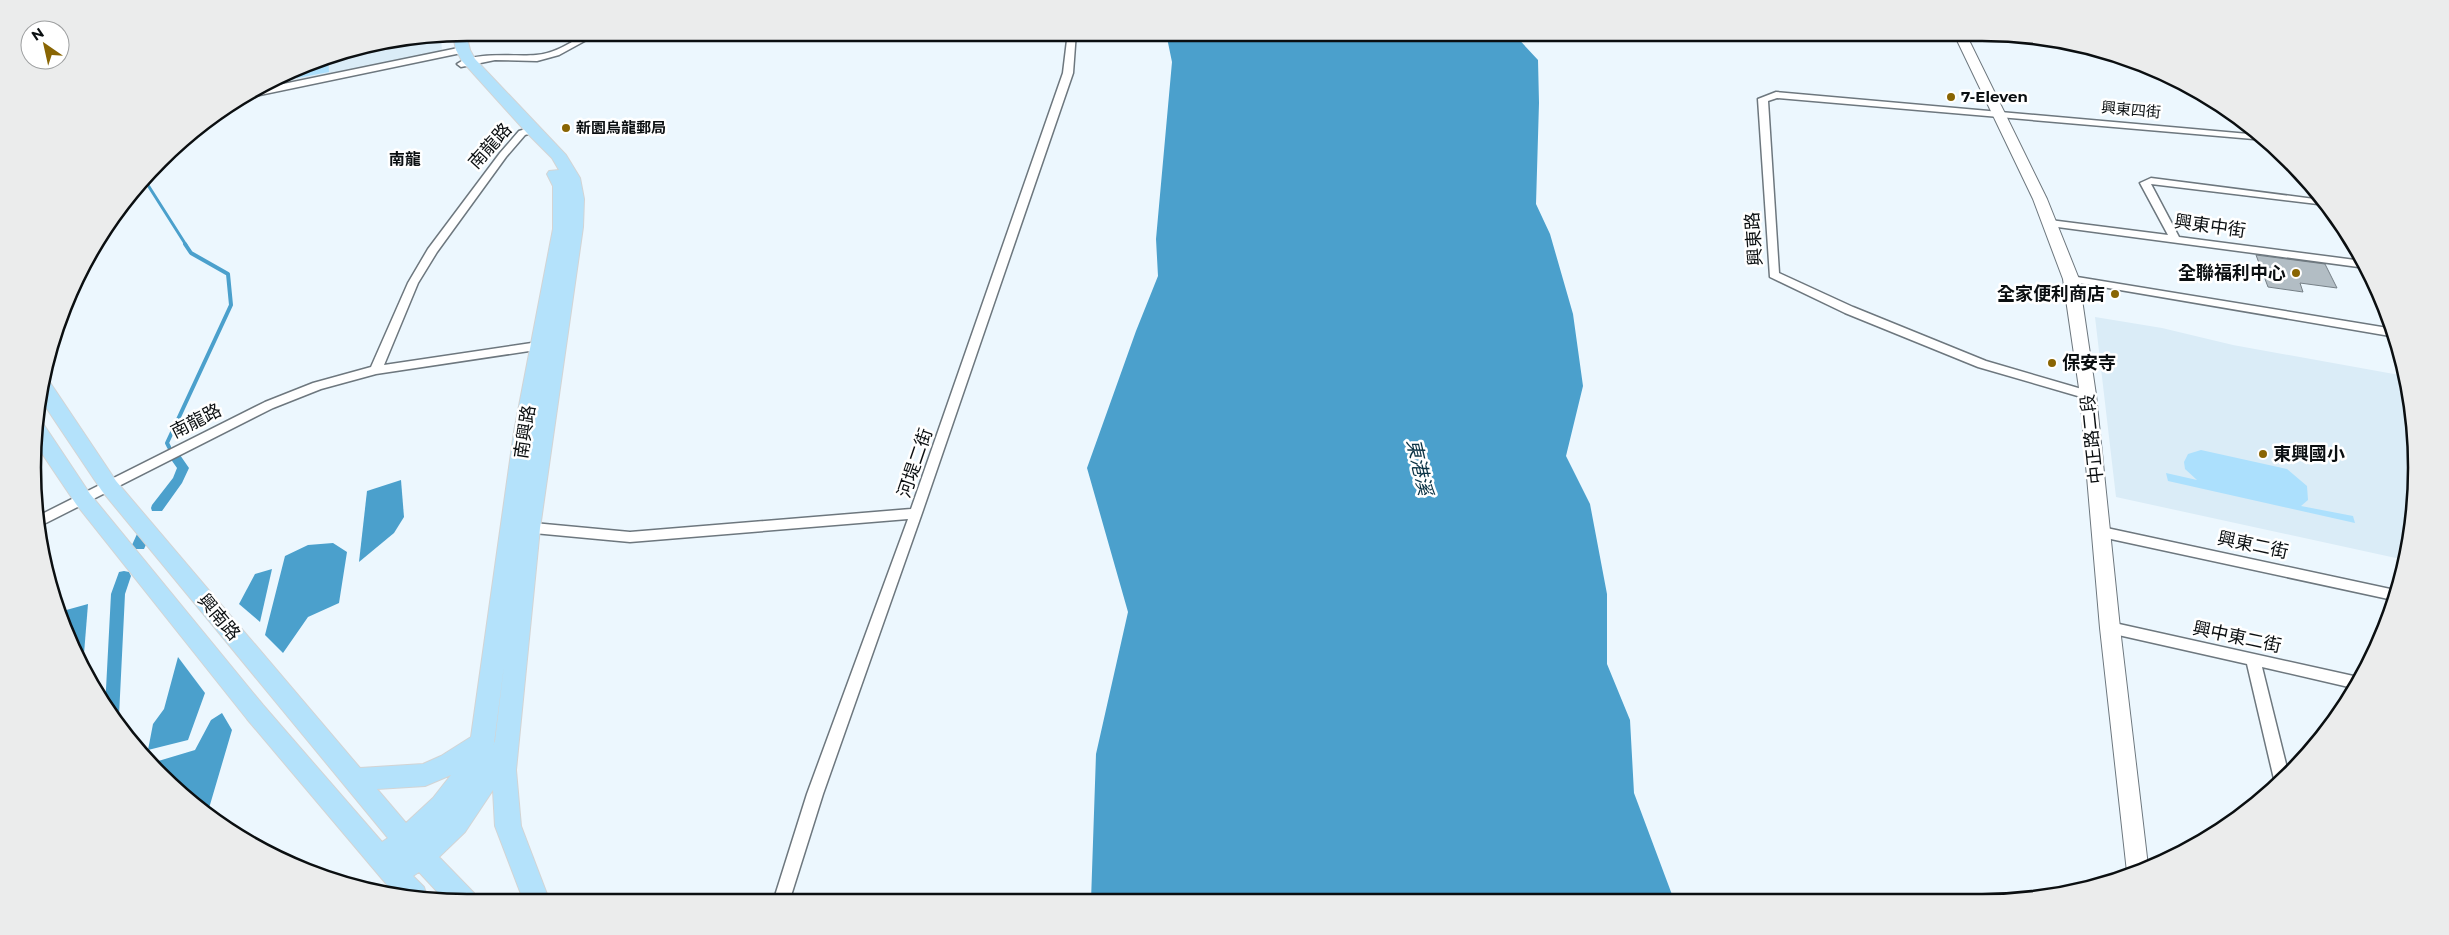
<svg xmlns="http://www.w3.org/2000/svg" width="2449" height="935" viewBox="0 0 2449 935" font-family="Montserrat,'Noto Sans TC',sans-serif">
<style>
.built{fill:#daecf7}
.green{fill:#ace0fd}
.water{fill:#4ba0cc}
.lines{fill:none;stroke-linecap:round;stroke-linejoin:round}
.stream-far1{stroke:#4ba0cc;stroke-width:3}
.stream{stroke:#4ba0cc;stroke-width:4}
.canal{fill:#4ba0cc;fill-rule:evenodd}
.building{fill:#b2bdc4;stroke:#768087}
.street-casing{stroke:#6d777e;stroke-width:3}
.secondary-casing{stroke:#6d777e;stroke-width:2}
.primary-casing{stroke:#d3d4d4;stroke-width:2}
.street{fill:#fff;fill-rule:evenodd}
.secondary{fill:#fff;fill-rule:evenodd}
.primary{fill:#b4e2fb;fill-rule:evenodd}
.poi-dot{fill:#896503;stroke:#fff;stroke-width:2}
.labels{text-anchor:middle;stroke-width:5;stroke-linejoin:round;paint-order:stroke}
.far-poi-label{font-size:15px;font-weight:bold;fill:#0b0f11;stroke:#fff;text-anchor:start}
.far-street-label{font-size:15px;fill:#0b0f11;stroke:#fff}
.far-neighbourhood-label{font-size:16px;font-weight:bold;fill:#0b0f11;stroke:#fff}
.street-label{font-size:18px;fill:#0b0f11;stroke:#fff}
.poi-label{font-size:18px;font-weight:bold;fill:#0b0f11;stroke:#fff;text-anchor:end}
.water-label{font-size:19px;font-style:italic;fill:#0a3244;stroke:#fff}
.rim{fill:none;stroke:#0b0f11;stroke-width:2.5}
</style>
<rect width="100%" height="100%" fill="#ecf7fe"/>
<g class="built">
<path d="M441,37L442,52L257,87L327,56Z"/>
<path d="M2095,317L2162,328L2233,345L2405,376L2413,411L2416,496L2405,560L2116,497Z"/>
</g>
<g class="green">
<path d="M328,56L329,72L297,78V70Z"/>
<path d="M2201,450L2287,469L2307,486L2308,500L2301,506L2353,516L2355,523L2168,481L2166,473L2197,480L2185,469L2184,462L2188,454Z"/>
</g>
<g class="water">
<path d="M1166,33H1513L1538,60L1539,103L1536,204L1550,234L1573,314L1583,386L1566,456L1590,504L1607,594V664L1630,720L1634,793L1674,900L1091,901L1096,754L1128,612L1087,468L1136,331L1158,276L1156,239L1172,62Z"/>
<path d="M401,480L404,517L394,533L359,562L367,491Z"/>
<path d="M333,543L347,552L339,603L308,617L283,653L265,635L285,556L308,545Z"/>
<path d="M272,569L260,622L239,604L255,574Z"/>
<path d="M88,604L83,666L66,634L59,612Z"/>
<path d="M178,657L205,693L188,740L148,750L153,724L164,709Z"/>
<path d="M222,713L232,730L207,815L155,762L195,750L211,720Z"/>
</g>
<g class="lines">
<path class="stream-far1" d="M146,182L186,245"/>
<path class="stream" d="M169,447L167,443L231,305L228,274L191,253L185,244"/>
<g class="canal">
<path d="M176,453L180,455L189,468L182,483L162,511H152L151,508L152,505L173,478L177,468L170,458Z"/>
<path d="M142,533L147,534L149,538L144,549H134L132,545L137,534Z"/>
<path d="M124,571L129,572L131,576L125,594L119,716L117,721L105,708L111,594L119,572Z"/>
</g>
</g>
<path class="building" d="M2256,255L2325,264L2337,288L2300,283L2303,292L2268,287Z"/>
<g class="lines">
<defs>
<g id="street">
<path d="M589,32H601L559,55L537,61L495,60L461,67L457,64C473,51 516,57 536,55C555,54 573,41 589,32Z"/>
<path d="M1068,32H1076L1073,73L922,513L823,794L789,902H773L807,794L908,519L630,542L523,532L518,531L516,527L518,523L523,522L630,532L911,509L1063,73Z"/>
<path d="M463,47L466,48V52L245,98L242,97L249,91Z"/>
<path d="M1776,92L2260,135L2265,140L1777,98L1768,101L1779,273L1853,307L1986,361L2092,392L2094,395L2088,399L1978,367L1845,313L1770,277L1758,99Z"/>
<path d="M532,127L535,128V132L525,135L506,157L437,252L418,283L384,365L545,341L549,342L551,345L549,348L376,374L321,389L273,408L40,526V515L265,402L313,383L371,367L408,283L428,249L500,153L519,131Z"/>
<path d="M2151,178L2322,200L2326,205L2151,184L2179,237L2363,261L2366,268L2050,226L2045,223L2050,220L2168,235L2140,183Z"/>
<path d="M2071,276L2394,329L2396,337L2067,281L2066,279Z"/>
<path d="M2102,527L2395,590H2397L2393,600L2097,536L2095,532L2097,528Z"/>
<path d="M2110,622L2358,677L2353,688L2262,667L2288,772L2277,784L2274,779L2247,664L2105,632L2103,628L2105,624Z"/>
</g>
<path id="secondary" d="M1953,32H1965L2047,199L2079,279L2096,395L2120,628L2148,866L2127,872L2100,628L2080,395L2063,279L2033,199Z"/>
<path id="primary" d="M466,33L470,50L475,59L566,155L580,178L584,199L583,227L540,528L516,770L521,826L550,902H524L495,826L493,790L465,832L439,857L474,893L478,902L445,900L419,872L413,876L424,887L427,897L394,893L247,719L76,504L37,446V423L44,425L90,494L263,705L382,842L388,838L102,491L39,397L43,380L49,381L116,481L360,768L423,764L441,756L471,737L514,432L553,229V186L547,174L549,171L559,170L552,158L527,133L462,61L456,50L453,35ZM504,666L495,741L493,745L494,743ZM451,775L433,798L406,823L377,789L425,786Z"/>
</defs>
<use href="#street" class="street-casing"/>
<use href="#secondary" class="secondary-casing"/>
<use href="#primary" class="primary-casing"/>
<use href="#street" class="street"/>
<use href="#secondary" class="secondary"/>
<use href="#primary" class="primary"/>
</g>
<g class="poi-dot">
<circle cx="1951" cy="97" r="5"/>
<circle cx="566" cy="128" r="5"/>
<circle cx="2296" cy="273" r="5"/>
<circle cx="2115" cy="294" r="5"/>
<circle cx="2052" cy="363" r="5"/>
<circle cx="2263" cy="454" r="5"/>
</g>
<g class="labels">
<g class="far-poi-label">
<text x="1961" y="102">7-Eleven</text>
<text x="576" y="133">新園烏龍郵局</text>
</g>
<g class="far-street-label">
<text transform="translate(2131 110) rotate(5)" y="5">興東四街</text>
</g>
<g class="far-neighbourhood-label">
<text x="405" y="165">南龍</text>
</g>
<g class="street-label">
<text transform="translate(490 146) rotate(-48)" y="6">南龍路</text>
<text transform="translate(2210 226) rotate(8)" y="6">興東中街</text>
<text transform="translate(1754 239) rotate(-94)" y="6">興東路</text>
<text transform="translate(196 421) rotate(-27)" y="6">南龍路</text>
<text transform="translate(525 432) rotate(-81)" y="6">南興路</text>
<text transform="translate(2092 439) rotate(-96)" y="6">中正路二段</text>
<text transform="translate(915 463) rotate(-71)" y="6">河堤二街</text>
<text transform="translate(2253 545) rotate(12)" y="6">興東二街</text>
<text transform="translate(219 617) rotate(50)" y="6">興南路</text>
<text transform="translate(2237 637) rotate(12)" y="6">興中東二街</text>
</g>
<g class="poi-label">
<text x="2286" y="279">全聯福利中心</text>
<text x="2105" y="300">全家便利商店</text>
<text x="2062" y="369" text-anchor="start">保安寺</text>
<text x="2273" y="460" text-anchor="start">東興國小</text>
</g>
<g class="water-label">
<text transform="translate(1420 467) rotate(77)" y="7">東港溪</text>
</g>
</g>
<path d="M0 0H2449V935H0ZM467 41H1982A426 426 0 0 1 2408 467V468A426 426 0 0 1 1982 894H467A426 426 0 0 1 41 468V467A426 426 0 0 1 467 41Z" fill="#ebecec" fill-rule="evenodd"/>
<path class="rim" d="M467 41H1982A426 426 0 0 1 2408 467V468A426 426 0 0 1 1982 894H467A426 426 0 0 1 41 468V467A426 426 0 0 1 467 41Z"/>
<g transform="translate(45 45) rotate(326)"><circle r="24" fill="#ffffff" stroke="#9d9fa0"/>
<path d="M0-4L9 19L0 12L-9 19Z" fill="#896503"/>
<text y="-8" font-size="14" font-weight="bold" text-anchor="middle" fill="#0b0f11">N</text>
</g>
</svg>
